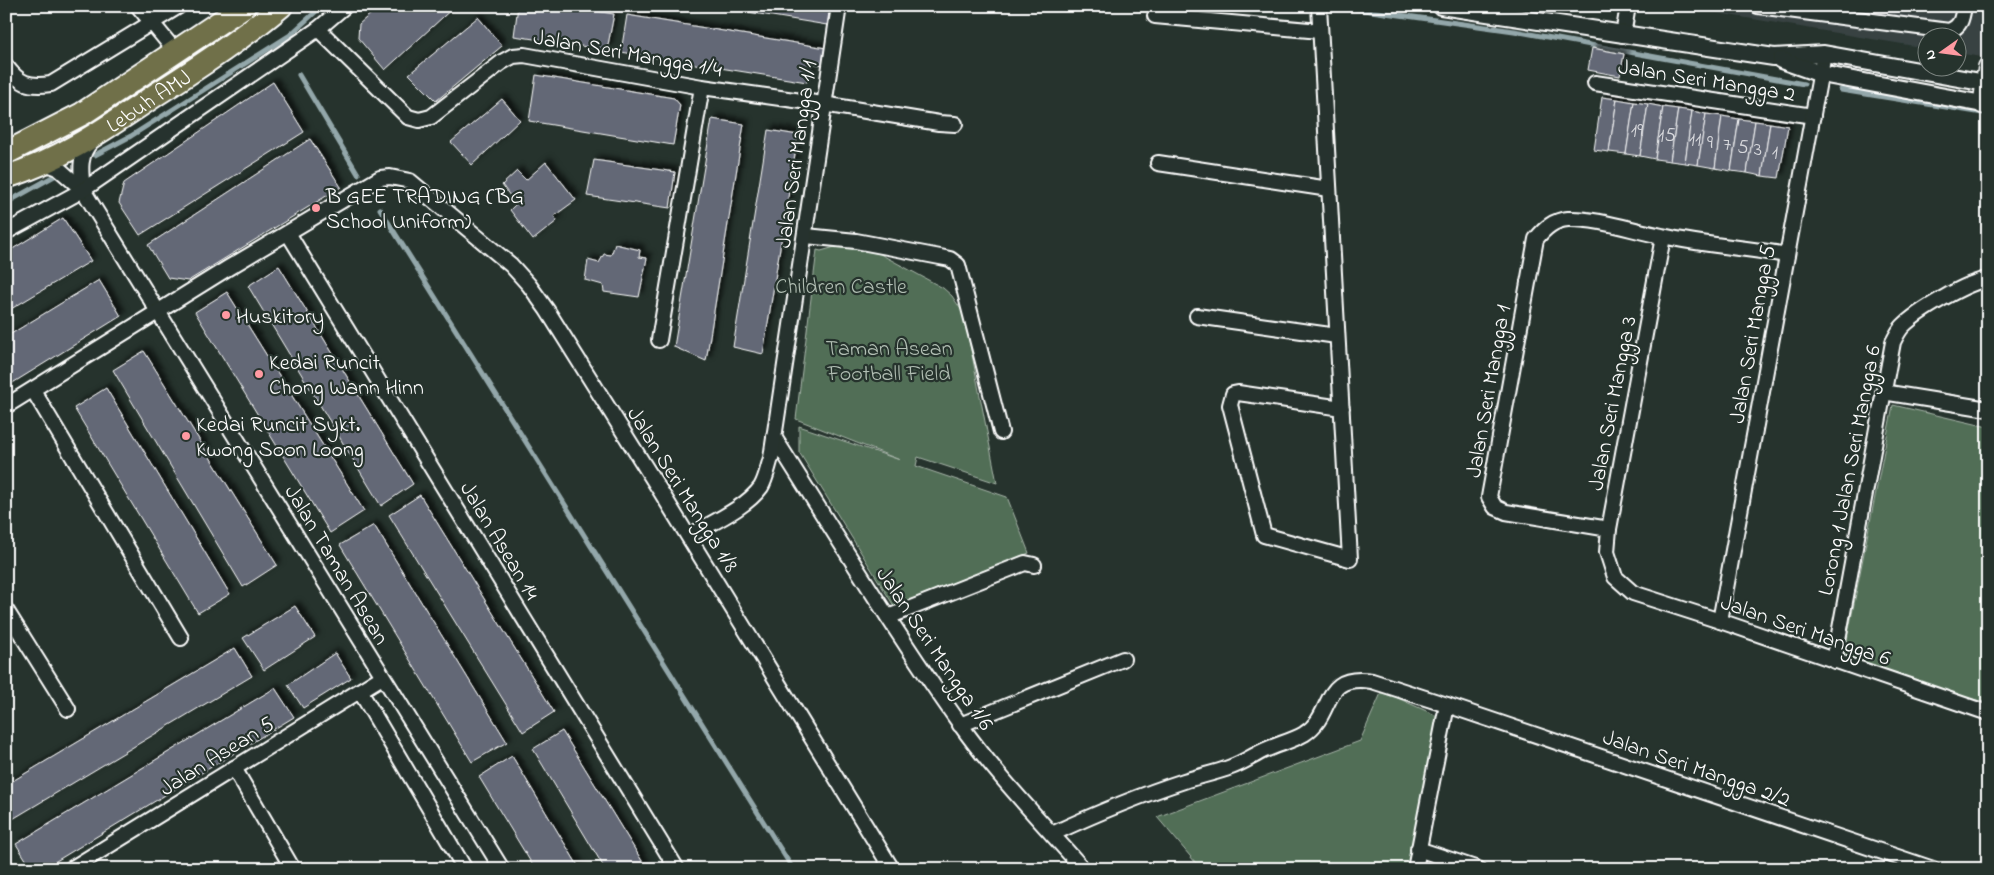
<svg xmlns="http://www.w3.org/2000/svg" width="1994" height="875" viewBox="0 0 1994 875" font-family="'Indie Flower',sans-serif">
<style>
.built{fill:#384343}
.green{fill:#516e56;stroke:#a8b6aa}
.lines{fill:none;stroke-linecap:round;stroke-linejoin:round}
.stream{stroke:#93a7aa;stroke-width:5}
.building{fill:#636876;stroke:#fff;filter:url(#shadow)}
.minor-casing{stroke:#fff;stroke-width:18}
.tertiary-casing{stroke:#fff;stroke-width:20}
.secondary-casing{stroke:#fff;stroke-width:22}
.trunk-casing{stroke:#fff;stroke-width:26}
.minor{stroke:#26332d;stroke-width:14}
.tertiary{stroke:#26332d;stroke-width:16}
.secondary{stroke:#26332d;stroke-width:19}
.trunk{stroke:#6f704a;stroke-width:22}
.poi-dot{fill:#ff9aa2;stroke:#26332d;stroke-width:2}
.labels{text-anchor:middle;stroke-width:4.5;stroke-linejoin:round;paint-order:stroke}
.number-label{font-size:20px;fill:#d8d9dd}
.street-label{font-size:22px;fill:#fff;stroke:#26332d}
.poi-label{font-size:22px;fill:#fff;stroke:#26332d;text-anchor:start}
.park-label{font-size:22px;fill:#b1beb3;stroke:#26332d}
</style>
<defs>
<filter id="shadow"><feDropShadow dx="4.5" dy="-4.5" stdDeviation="2.5" flood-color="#0009"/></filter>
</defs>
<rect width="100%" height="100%" fill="#26332d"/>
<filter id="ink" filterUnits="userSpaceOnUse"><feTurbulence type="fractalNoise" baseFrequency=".02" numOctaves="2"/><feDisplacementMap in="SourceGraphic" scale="10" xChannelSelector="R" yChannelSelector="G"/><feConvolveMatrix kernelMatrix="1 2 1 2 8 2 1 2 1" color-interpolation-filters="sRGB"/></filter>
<g filter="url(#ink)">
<path class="built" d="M1675,6H1988V58L1957,53L1956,38H1926V48Z"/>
<g class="green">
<path d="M856,241L943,288L952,296L964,314L997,483L918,457L916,466L1007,497L1029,553L894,606L799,452V426L900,460L796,419L817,250L821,251Z"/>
<path d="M1893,405L1988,427V703L1842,665Z"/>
<path d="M1382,691L1442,718L1424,865L1433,869H1201L1157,817L1360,741Z"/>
</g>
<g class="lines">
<g class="stream">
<path d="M1335,6L1514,31L1804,84"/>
<path d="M299,75L358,174"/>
<path d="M1841,90L1983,113"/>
<path d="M95,155L131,136L290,35L322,6"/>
<path d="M6,203L56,175"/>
<path d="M380,209L793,869"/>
</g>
</g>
<g class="building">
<path d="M380,6H455L385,70L358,38L359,24Z"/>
<path d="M518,6H565L614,14L607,50L514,36Z"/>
<path d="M711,6H830L827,25Z"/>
<path d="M627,15L826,48L823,65L811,63L807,82L621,52Z"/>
<path d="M478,17L502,46L436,101L409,74Z"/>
<path d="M1592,48L1624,54L1620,76L1588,70Z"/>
<path d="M536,75L674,98L680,105L673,145L529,121Z"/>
<path d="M273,82L304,132L140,235L119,203L124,183Z"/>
<path d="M1602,97L1617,99L1609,152L1594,150Z"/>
<path d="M502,99L520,120L472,165L451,142Z"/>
<path d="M1617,99L1634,102L1626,154L1609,152Z"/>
<path d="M1634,102L1648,104L1640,156L1626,154Z"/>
<path d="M1648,104L1663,107L1655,159L1640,156Z"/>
<path d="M1663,107L1678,109L1670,161L1655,159Z"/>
<path d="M1678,109L1692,111L1685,163L1670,161Z"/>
<path d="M1692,111L1706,114L1698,165L1685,163Z"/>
<path d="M1706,114L1722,116L1715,168L1698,165Z"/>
<path d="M1722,116L1739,119L1731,171L1715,168Z"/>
<path d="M712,119L744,124L706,361L674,347Z"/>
<path d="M1739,119L1755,121L1747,173L1731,171Z"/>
<path d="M1755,121L1770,123L1762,176L1747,173Z"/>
<path d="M1770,123L1788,126L1779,178L1762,176Z"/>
<path d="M768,130L798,135L763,354L733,347Z"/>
<path d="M310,139L341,187L188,281L168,278L148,245Z"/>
<path d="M594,160L675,172L670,208L587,196Z"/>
<path d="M546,162L576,200L554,216L557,221L533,240L510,210L516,204L502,185L517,171L526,180Z"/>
<path d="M63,218L91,261L6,312V253Z"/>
<path d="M615,244L640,250L639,257L647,258L639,297L604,292L603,285L585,280L588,260L599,263L604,254L611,255Z"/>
<path d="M279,266L413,484L381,506L248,286Z"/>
<path d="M99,280L121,316L6,387V337Z"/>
<path d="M227,292L364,511L330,533L195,312Z"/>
<path d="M144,351L277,565L243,587L113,370Z"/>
<path d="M106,388L230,594L198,613L74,408Z"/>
<path d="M420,495L554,712L523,732L389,515Z"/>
<path d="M374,525L507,742L472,762L340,545Z"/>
<path d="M295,606L315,637L264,670L243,638Z"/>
<path d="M235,648L252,676L6,823V785Z"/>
<path d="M335,653L351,678L303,708L288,685Z"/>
<path d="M275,688L294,717L43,869H32L16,844Z"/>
<path d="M562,731L647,869H605L533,749Z"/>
<path d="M512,756L580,869H535L479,777Z"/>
</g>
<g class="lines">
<defs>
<g id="minor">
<path d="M138,6L176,52"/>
<path d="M1319,6L1350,559L1264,535L1230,405L1233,394L1238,393L1342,408"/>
<path d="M1758,6L1949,31C1961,26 1962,19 1964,6"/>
<path d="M1155,16L1320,31"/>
<path d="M318,29L408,117L419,120L431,117L502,62L513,56L524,55L702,87L823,104L939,123L955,124"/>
<path d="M1623,35L1628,6"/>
<path d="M6,66C20,84 28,87 51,84L179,6"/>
<path d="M1595,83L1813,116"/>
<path d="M92,141C78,155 81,172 83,190L502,869"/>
<path d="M42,162L58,168L83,190"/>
<path d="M1158,163L1329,189"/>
<path d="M6,232L83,190L318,29L345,6"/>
<path d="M288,233L677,869"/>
<path d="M806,236L856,241L940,257L950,259L958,265L1001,432"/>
<path d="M1663,237L1609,529L1607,552L1615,577L1633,593L1720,621L1988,713"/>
<path d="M1197,316L1337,336"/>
<path d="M659,340L702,87"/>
<path d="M33,390L181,638"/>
<path d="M1883,392L1988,409"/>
<path d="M6,406L228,268L380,178L390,177L410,181L511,265L529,285L547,310L661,492L892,869"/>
<path d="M774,437C835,533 894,631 960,724C996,775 1041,821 1083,869"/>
<path d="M1609,529L1506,512L1495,507L1489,497L1536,239C1545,228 1554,220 1568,219C1597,218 1634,231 1662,236C1703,245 1746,248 1787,255"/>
<path d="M689,536C711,523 746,508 761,487C766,479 768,467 771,458L839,6"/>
<path d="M6,610L68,709"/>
<path d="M888,617L1025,563L1034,565"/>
<path d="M1720,621L1824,54"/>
<path d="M1834,661L1893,342C1896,336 1899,330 1903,326C1918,311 1967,282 1988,279"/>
<path d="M360,691L465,869"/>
<path d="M960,725L1123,659"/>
<path d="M234,768L293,869"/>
<path d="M1052,834C1095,814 1138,796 1184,781C1199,776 1216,773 1231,767C1243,763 1254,755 1265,750C1278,744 1292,741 1304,734C1336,714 1319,673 1372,681L1447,705L1933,869"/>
<path d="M1418,849L1478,869"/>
<path d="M71,869L382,677"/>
<path d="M1415,869L1447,705"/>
</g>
<g id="tertiary">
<path d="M1441,6L1774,57L1824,54L1986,83"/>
<path d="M1781,60L1821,74L1983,104"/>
</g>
<path id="secondary" d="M1988,67L1983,104H1988"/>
<g id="trunk">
<path d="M6,153L82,114L244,6"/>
<path id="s1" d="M6,177C62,160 112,124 160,92C202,65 243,38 281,6"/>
</g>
</defs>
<use href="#minor" class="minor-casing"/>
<use href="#tertiary" class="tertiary-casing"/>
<use href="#secondary" class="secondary-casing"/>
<use href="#trunk" class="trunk-casing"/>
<use href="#minor" class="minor"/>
<use href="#tertiary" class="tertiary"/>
<use href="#secondary" class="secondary"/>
<use href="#trunk" class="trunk"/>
</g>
</g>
<g class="poi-dot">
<circle cx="316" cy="208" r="5"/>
<circle cx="226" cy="315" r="5"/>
<circle cx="259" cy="374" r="5"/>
<circle cx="186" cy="436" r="5"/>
</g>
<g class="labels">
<g class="number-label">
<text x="1637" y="136">19</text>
<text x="1667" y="141">15</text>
<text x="1695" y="145">11</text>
<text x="1710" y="148">9</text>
<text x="1727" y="150">7</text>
<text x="1743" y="153">5</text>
<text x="1758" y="155">3</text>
<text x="1775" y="158">1</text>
</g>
<g class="street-label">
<text transform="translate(628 52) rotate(10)" y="8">Jalan Seri Mangga 1/4</text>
<text transform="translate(1707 79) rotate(9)" y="8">Jalan Seri Mangga 2</text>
<text dy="8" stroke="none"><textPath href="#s1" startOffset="162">Lebuh AMJ</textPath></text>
<text transform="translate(795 154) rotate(-82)" y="8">Jalan Seri Mangga 1/1</text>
<text transform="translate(1751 334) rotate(-80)" y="8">Jalan Seri Mangga 5</text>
<text transform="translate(1487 391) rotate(-80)" y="8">Jalan Seri Mangga 1</text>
<text transform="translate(1611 403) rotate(-79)" y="8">Jalan Seri Mangga 3</text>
<text transform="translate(1848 470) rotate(-79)" y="8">Lorong 1 Jalan Seri Mangga 6</text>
<text transform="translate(684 489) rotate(58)" y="8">Jalan Seri Mangga 1/8</text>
<text transform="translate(501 540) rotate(59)" y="8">Jalan Asean 14</text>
<text transform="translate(338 564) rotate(59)" y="8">Jalan Taman Asean</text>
<text transform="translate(1806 629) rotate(19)" y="8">Jalan Seri Mangga 6</text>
<text transform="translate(936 648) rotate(56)" y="8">Jalan Seri Mangga 1/6</text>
<text transform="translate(216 755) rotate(-32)" y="8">Jalan Asean 5</text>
<text transform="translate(1697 767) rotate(19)" y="8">Jalan Seri Mangga 2/2</text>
</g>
<g class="poi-label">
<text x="326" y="203">B GEE TRADING (BG<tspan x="326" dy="25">School Uniform)</tspan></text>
<text x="236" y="323">Huskitory</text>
<text x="269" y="369">Kedai Runcit<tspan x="269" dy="25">Chong Wann Hinn</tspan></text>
<text x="196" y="431">Kedai Runcit Sykt.<tspan x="196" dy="25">Kwong Soon Loong</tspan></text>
</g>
<g class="park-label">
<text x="841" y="293">Children Castle</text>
<text x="889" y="355">Taman Asean<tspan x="889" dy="25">Football Field</tspan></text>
</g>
</g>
<rect width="1994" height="875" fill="none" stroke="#26332d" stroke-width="25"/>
<rect x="12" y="12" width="1969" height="850" fill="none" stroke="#fff" stroke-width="2" filter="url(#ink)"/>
<g transform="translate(1942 52) rotate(256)"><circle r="24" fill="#26332d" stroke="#7d8581"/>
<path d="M0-4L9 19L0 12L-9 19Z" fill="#ff9aa2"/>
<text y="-8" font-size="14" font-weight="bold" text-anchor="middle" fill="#ffffff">N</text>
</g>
</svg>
